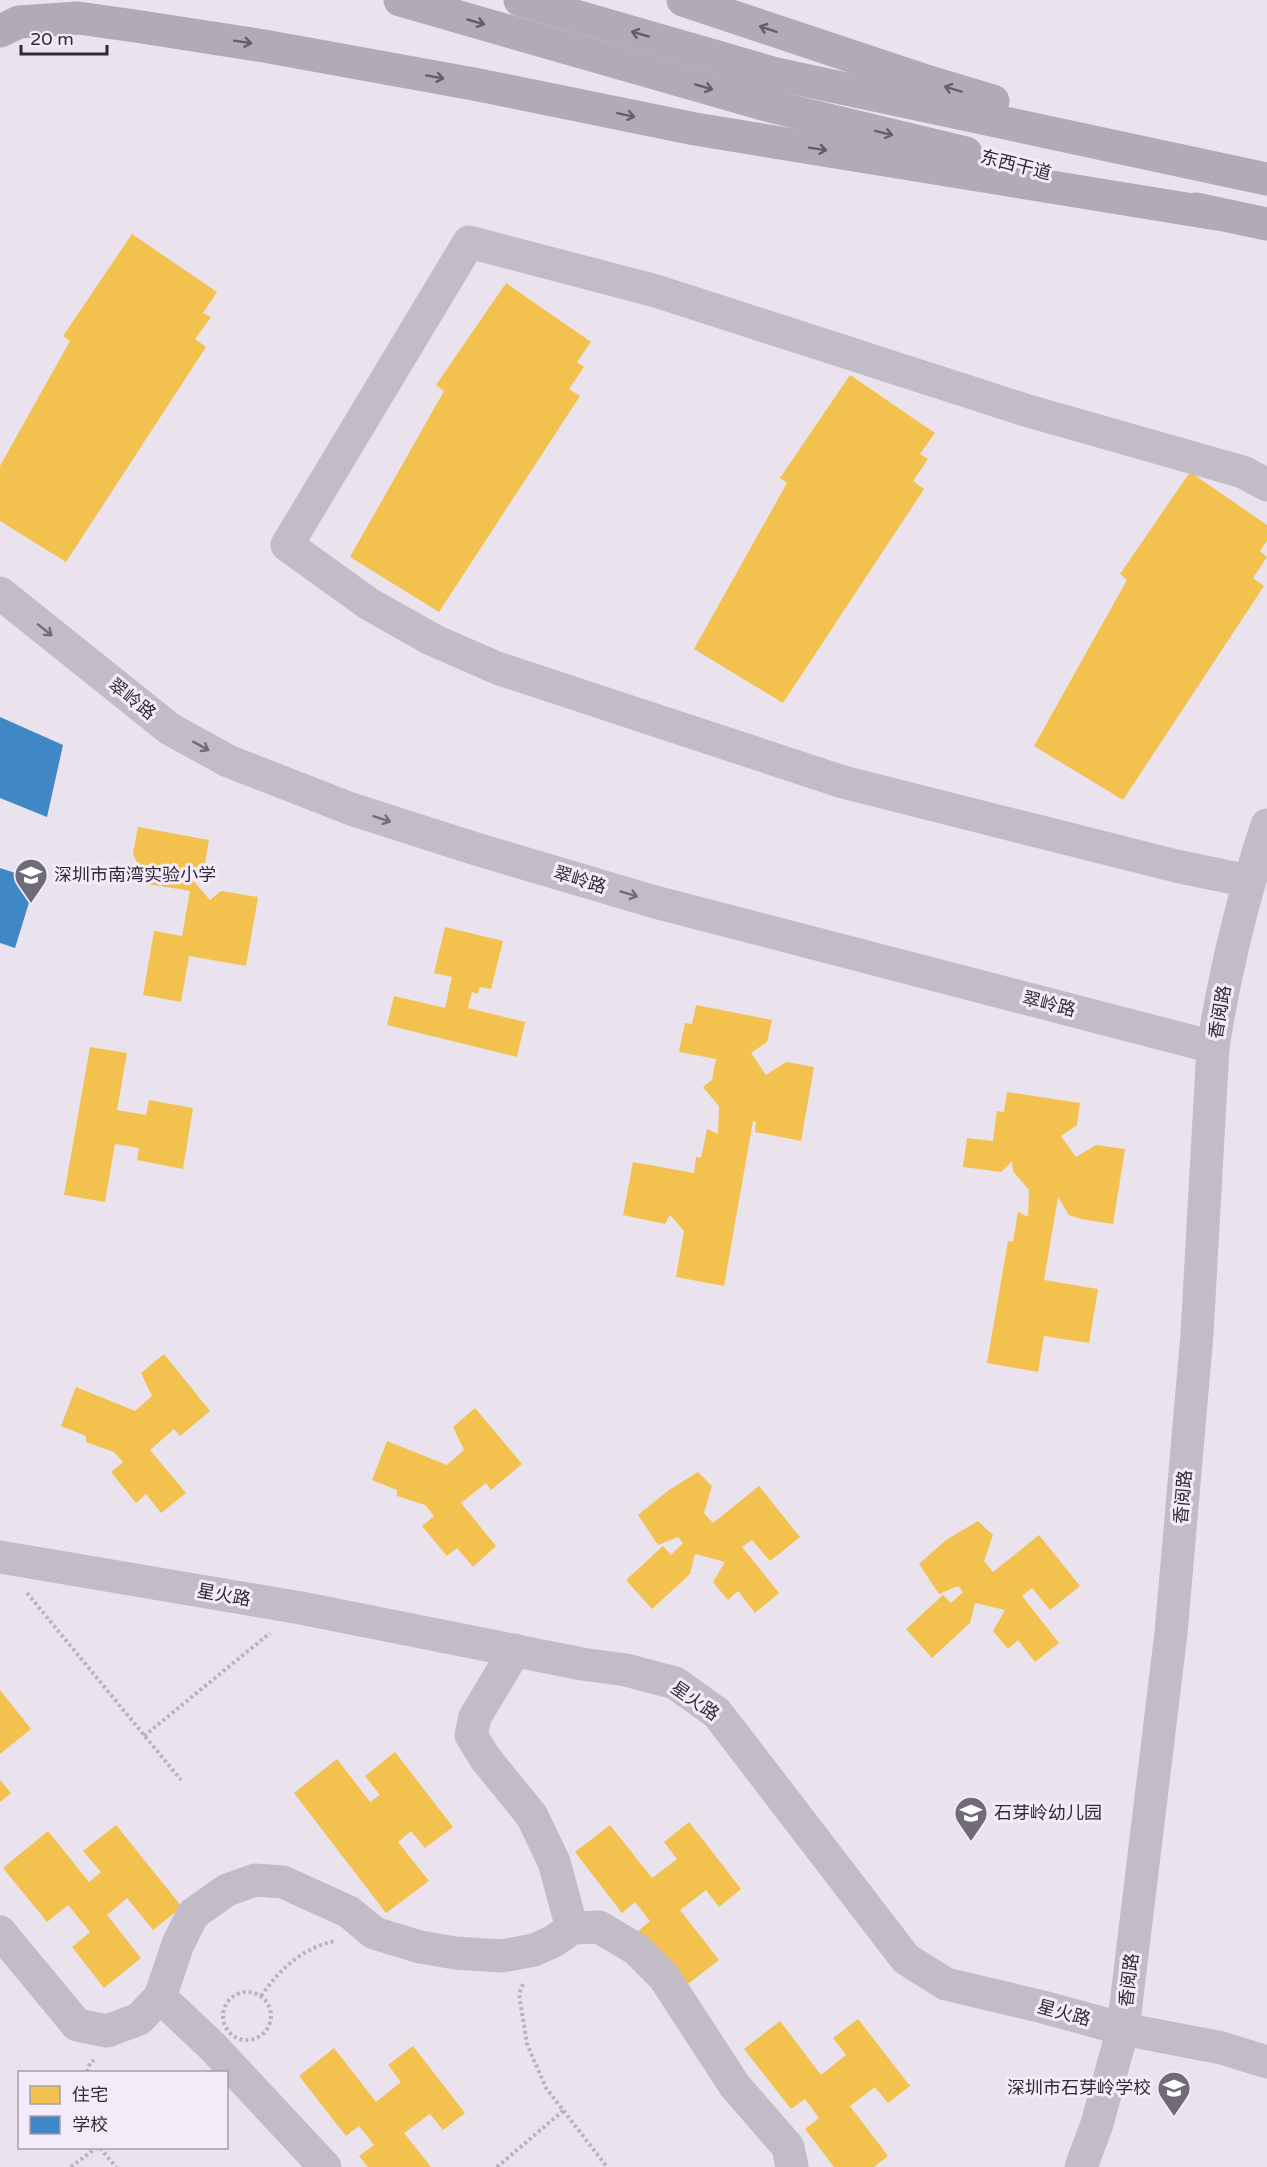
<svg xmlns="http://www.w3.org/2000/svg" width="1267" height="2167" viewBox="0 0 1267 2167" font-family="'Varela Round','Noto Sans SC',sans-serif">
<style>
.homes{fill:#f2c14e}
.schools{fill:#3f88c5}
.lines{fill:none;stroke-linecap:round;stroke-linejoin:round}
.path{stroke:#bab3be;stroke-width:4;stroke-dasharray:3 3;stroke-linecap:butt}
.minor{stroke:#c2bcc7;stroke-width:33}
.major{stroke:#b0abb6;stroke-width:33}
.oneway{stroke:#635e6a}
.oneway2{stroke:#716c78}
.labels{text-anchor:middle;stroke-width:6;stroke-linejoin:round;paint-order:stroke}
.street-label{font-size:18px;fill:#2f2a38;stroke:#f4ebfa}
.poi-label{font-size:18px;fill:#2f2a38;stroke:#f4ebfa;text-anchor:start}
</style>
<rect width="100%" height="100%" fill="#eae3ee"/>
<g class="homes">
<path d="M132,234L217,292L203,313L211,317L195,339L206,347L66,562L0,521V466L70,341L63,336Z"/>
<path d="M506,283L591,342L577,362L584,367L569,389L580,396L439,612L350,557L444,391L436,385Z"/>
<path d="M850,375L935,433L920,454L928,459L913,481L924,489L783,703L694,649L787,483L780,478Z"/>
<path d="M1190,472L1267,525V541L1260,551L1267,557L1253,578L1264,586L1123,800L1034,746L1127,580L1120,574Z"/>
<path d="M138,827L209,840L204,869L192,879L210,900L221,891L258,897L246,966L189,956L181,1002L143,995L154,931L182,936L190,891L148,884L133,854Z"/>
<path d="M445,927L503,941L491,989L480,987L478,994L472,992L468,1008L525,1022L517,1057L387,1025L394,996L445,1008L452,977L434,973Z"/>
<path d="M696,1005L772,1020L767,1042L751,1053L766,1075L786,1062L814,1067L801,1141L755,1132L756,1122L753,1121L724,1286L676,1277L684,1231L670,1215L665,1224L623,1215L633,1162L694,1173L696,1157L701,1158L707,1129L718,1134L719,1106L703,1087L712,1080L716,1059L679,1052L685,1023L692,1024Z"/>
<path d="M90,1047L127,1053L117,1110L146,1115L149,1100L193,1108L183,1169L137,1160L139,1148L115,1144L105,1202L64,1195Z"/>
<path d="M1007,1092L1080,1103L1077,1125L1061,1136L1076,1157L1096,1145L1125,1149L1113,1224L1081,1219L1069,1215L1058,1197L1044,1280L1098,1289L1089,1343L1044,1336L1038,1372L987,1363L1008,1241L1013,1242L1018,1212L1028,1217L1029,1190L1013,1171L1012,1161L1001,1172L963,1167L967,1138L993,1141L997,1111L1004,1112Z"/>
<path d="M164,1354L210,1411L180,1436L174,1429L150,1450L186,1493L161,1513L146,1494L136,1503L111,1472L123,1462L114,1452L86,1442V1436L61,1426L76,1387L135,1411L152,1396L141,1373Z"/>
<path d="M475,1408L522,1464L491,1490L486,1483L461,1503L496,1546L473,1567L457,1548L447,1556L422,1526L434,1516L425,1505L397,1496V1490L372,1480L387,1441L447,1465L464,1450L453,1427Z"/>
<path d="M698,1472L712,1486L704,1513L713,1523L759,1486L800,1537L770,1561L752,1540L742,1547L779,1593L755,1613L738,1591L728,1600L713,1582L725,1562L695,1554L690,1574L652,1609L626,1580L663,1546L671,1555L683,1543L678,1537L658,1545L638,1515L669,1490Z"/>
<path d="M978,1521L993,1535L984,1561L993,1572L1039,1535L1080,1586L1050,1610L1032,1588L1022,1596L1059,1643L1035,1662L1018,1640L1008,1649L993,1631L1005,1610L975,1603L970,1623L932,1658L906,1629L943,1595L951,1603L963,1592L958,1586L939,1594L919,1564L946,1540Z"/>
<path d="M0,1690L31,1729L0,1754Z"/>
<path d="M395,1752L453,1827L425,1848L411,1831L398,1842L429,1881L386,1913L294,1793L337,1759L370,1802L380,1795L365,1776Z"/>
<path d="M0,1780L11,1793L0,1802Z"/>
<path d="M689,1822L741,1889L719,1907L706,1890L680,1910L719,1960L680,1990L636,1933L650,1921L635,1902L622,1913L575,1852L610,1825L652,1878L677,1859L664,1842Z"/>
<path d="M116,1825L182,1907L153,1930L127,1898L107,1915L141,1958L104,1988L72,1947L90,1932L68,1905L47,1922L3,1868L48,1831L89,1882L101,1872L83,1851Z"/>
<path d="M858,2019L910,2086L888,2103L875,2087L850,2106L888,2156L874,2167H834L805,2129L819,2118L805,2099L791,2109L744,2049L780,2021L821,2075L846,2055L833,2038Z"/>
<path d="M413,2046L465,2113L443,2130L430,2114L404,2133L431,2167H368L359,2156L374,2145L359,2126L346,2136L299,2076L334,2048L376,2102L401,2082L388,2065Z"/>
</g>
<g class="schools">
<path d="M0,717L63,745L47,817L0,798Z"/>
<path d="M0,868L36,880L15,948L0,943Z"/>
</g>
<g class="lines">
<g class="path">
<path d="M27,1593L181,1780"/>
<path d="M144,1736L270,1633"/>
<path d="M523,1984L519,1994L527,2044L546,2088L607,2167"/>
<circle cx="247" cy="2016" r="24"/>
<path d="M261,1996C280,1969 302,1948 335,1941"/>
<path d="M87,2072L90,2063L94,2060"/>
<path d="M100,2148L116,2167"/>
<path d="M71,2167L96,2148"/>
<path d="M497,2167L564,2110"/>
</g>
<g class="minor">
<path d="M0,593L170,729L228,761L351,809L476,849L655,902L1213,1047"/>
<path d="M1248,881L1176,866L843,782L497,668L433,640L369,604L287,545L469,242L656,291L1025,410L1243,472L1267,485"/>
<path d="M0,1557L301,1608L582,1664L626,1670L675,1683L717,1713L906,1959L946,1984L1043,2007L1123,2029L1222,2048L1267,2062"/>
<path d="M515,1650L475,1717L471,1735L485,1758L532,1816L554,1862L572,1928"/>
<path d="M0,1932L77,2025L107,2031L139,2019L160,1997L178,1944L193,1914L227,1890L255,1880L283,1882L349,1912L374,1933L420,1947L455,1953L502,1956L534,1950L554,1941L572,1928L599,1927L636,1949L664,1977L735,2086L788,2147L792,2167"/>
<path d="M160,1997L212,2046L325,2167"/>
<path d="M1081,2167L1097,2124L1123,2029L1171,1633L1197,1334L1213,1047C1225,971 1243,897 1267,825"/>
</g>
<g class="major">
<path d="M400,0L766,105L966,153"/>
<path d="M520,0L776,74L1267,179"/>
<path d="M683,0L923,80L993,101"/>
<path d="M0,31L19,22L78,18L135,26L264,46L479,85L695,129L1217,214"/>
<path d="M1196,209L1267,224"/>
</g>
</g>
<defs><path id="oneway-shaft" d="M-6 0H5M1.5-3L5.5 0L1.5 3" fill="none" stroke-width="1.6" stroke-linecap="round" stroke-linejoin="round" transform="scale(1.5)"/></defs>
<g class="oneway">
<use href="#oneway-shaft" transform="translate(476 22) rotate(16)"/>
<use href="#oneway-shaft" transform="translate(768 29) rotate(-161)"/>
<use href="#oneway-shaft" transform="translate(640 34) rotate(-164)"/>
<use href="#oneway-shaft" transform="translate(243 42) rotate(9)"/>
<use href="#oneway-shaft" transform="translate(435 77) rotate(10)"/>
<use href="#oneway-shaft" transform="translate(704 87) rotate(16)"/>
<use href="#oneway-shaft" transform="translate(953 89) rotate(-163)"/>
<use href="#oneway-shaft" transform="translate(626 115) rotate(12)"/>
<use href="#oneway-shaft" transform="translate(884 133) rotate(14)"/>
<use href="#oneway-shaft" transform="translate(818 149) rotate(9)"/>
</g>
<g class="oneway2">
<use href="#oneway-shaft" transform="translate(45 630) rotate(39)"/>
<use href="#oneway-shaft" transform="translate(201 746) rotate(29)"/>
<use href="#oneway-shaft" transform="translate(382 819) rotate(18)"/>
<use href="#oneway-shaft" transform="translate(629 894) rotate(17)"/>
</g>
<defs>
<symbol id="school-pin" viewBox="-11 -11 22 30"><path d="M0 17L-7.5 6A9.5 9.5 0 1 1 7.5 6Z" fill="#706b78" stroke="#f4ebfa"/><path d="M0-5L7-2L0 1L-7-2ZM-4 1L0 2.5L4 1V4Q0 6-4 4Z" fill="#fff"/></symbol>
</defs>
<g fill-rule="evenodd">
<use href="#school-pin" x="12" y="856" width="38" height="52"/>
<use href="#school-pin" x="952" y="1794" width="38" height="52"/>
<use href="#school-pin" x="1155" y="2069" width="38" height="52"/>
</g>
<g class="labels">
<g class="street-label">
<text transform="translate(1016 165) rotate(14)" y="6">东西干道</text>
<text transform="translate(132 699) rotate(38)" y="6">翠岭路</text>
<text transform="translate(580 880) rotate(17)" y="6">翠岭路</text>
<text transform="translate(1049 1004) rotate(14)" y="6">翠岭路</text>
<text transform="translate(1220 1012) rotate(-80)" y="6">香阅路</text>
<text transform="translate(1183 1497) rotate(-85)" y="6">香阅路</text>
<text transform="translate(224 1595) rotate(10)" y="6">星火路</text>
<text transform="translate(695 1701) rotate(35)" y="6">星火路</text>
<text transform="translate(1129 1980) rotate(-83)" y="6">香阅路</text>
<text transform="translate(1064 2013) rotate(15)" y="6">星火路</text>
</g>
<g class="poi-label">
<text x="54" y="881">深圳市南湾实验小学</text>
<text x="994" y="1819">石芽岭幼儿园</text>
<text x="1151" y="2094" text-anchor="end">深圳市石芽岭学校</text>
</g>
</g>
<rect x="18" y="2071" width="210" height="78" fill="#f4ebfa" stroke="#a59eac" stroke-width="1.5"/>
<rect x="30" y="2086" width="30" height="18" fill="#f2c14e" stroke="#a59eac" stroke-width="1.5"/>
<text x="72" y="2101" font-size="18" fill="#2f2a38">住宅</text>
<rect x="30" y="2116" width="30" height="18" fill="#3f88c5" stroke="#a59eac" stroke-width="1.5"/>
<text x="72" y="2131" font-size="18" fill="#2f2a38">学校</text>
<path d="M21 45v9h86v-9" fill="none" stroke="#2f2a38" stroke-width="3"/>
<text x="30" y="45" font-size="18" fill="#2f2a38" stroke="#f4ebfa" stroke-width="4.5" paint-order="stroke">20 m</text>
</svg>
